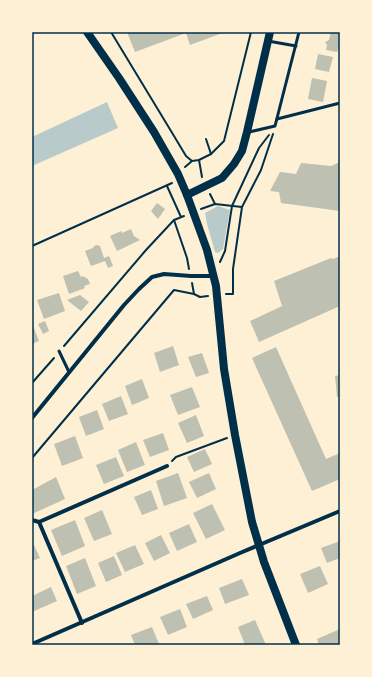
<svg xmlns="http://www.w3.org/2000/svg" width="372" height="677" viewBox="0 0 372 677" font-family="Roboto,sans-serif">
<style>
.green{fill:#b9caca}
.building{fill:#bec0b2}
.lines{fill:none;stroke-linecap:round;stroke-linejoin:round}
.path{stroke:#003049;stroke-width:2}
.service{stroke:#003049;stroke-width:3}
.minor{stroke:#003049;stroke-width:4}
.secondary{stroke:#003049;stroke-width:8}
.neatline{fill:none;stroke:#003049;stroke-width:1.5}
</style>
<rect width="100%" height="100%" fill="#fdf0d5"/>
<g class="green">
<path d="M107,102L118,128L32,166V137Z"/>
<path d="M218,206L230,210L223,249L218,253L215,252L207,224L205,213Z"/>
</g>
<g class="building">
<path d="M127,32H225L190,45L186,33L135,52Z"/>
<path d="M331,32H340V50L338,49L337,52L326,50L327,45L325,42L329,40Z"/>
<path d="M318,54L333,57L329,72L315,69Z"/>
<path d="M312,78L327,81L323,102L308,99Z"/>
<path d="M340,162V211L281,203L279,192L270,191L280,172L296,174L301,163L331,166Z"/>
<path d="M157,203L165,209L158,219L151,211Z"/>
<path d="M131,229L134,236L140,240L117,251L110,236L121,231L122,233Z"/>
<path d="M97,245L100,246L104,258L109,256L113,266L108,268L105,261L91,266L85,251L93,248L94,246Z"/>
<path d="M340,256V306L259,342L250,321L282,306L274,281L331,258L333,259Z"/>
<path d="M78,271L81,277L83,276L88,279L90,284L84,286L85,288L69,294L63,276Z"/>
<path d="M59,293L65,311L44,319L37,300Z"/>
<path d="M80,295L89,302L81,311L67,300Z"/>
<path d="M45,321L49,331L43,334L38,324Z"/>
<path d="M32,323L39,341L32,344Z"/>
<path d="M173,346L179,365L160,372L154,353Z"/>
<path d="M276,347L326,459L340,453V479L312,491L252,358Z"/>
<path d="M202,353L209,373L196,377L188,357Z"/>
<path d="M340,375V396L337,397L335,376Z"/>
<path d="M142,379L149,398L132,405L125,386Z"/>
<path d="M192,387L200,407L178,415L170,395Z"/>
<path d="M121,396L128,414L109,421L102,404Z"/>
<path d="M97,410L104,429L86,436L79,417Z"/>
<path d="M196,415L204,436L187,443L178,423Z"/>
<path d="M163,433L169,450L150,457L143,440Z"/>
<path d="M75,436L83,458L62,466L54,444Z"/>
<path d="M136,442L145,465L127,472L118,450Z"/>
<path d="M205,449L212,464L194,472L187,457Z"/>
<path d="M116,457L124,476L104,484L96,465Z"/>
<path d="M178,473L187,498L164,506L156,481Z"/>
<path d="M209,473L216,489L197,498L189,482Z"/>
<path d="M56,477L65,499L32,514V487L34,489Z"/>
<path d="M151,490L158,509L142,515L134,497Z"/>
<path d="M212,504L225,530L206,539L193,513Z"/>
<path d="M102,510L112,534L94,541L84,518Z"/>
<path d="M75,520L85,546L62,556L51,530Z"/>
<path d="M189,524L197,542L177,551L169,533Z"/>
<path d="M161,535L170,553L154,561L145,543Z"/>
<path d="M340,541V558L327,563L321,548Z"/>
<path d="M32,545H34L40,558L32,561Z"/>
<path d="M135,545L144,564L125,572L116,553Z"/>
<path d="M114,556L122,575L106,582L98,563Z"/>
<path d="M85,558L96,586L77,594L66,566Z"/>
<path d="M320,566L328,584L308,593L300,574Z"/>
<path d="M242,579L249,595L225,604L219,588Z"/>
<path d="M51,587L57,601L32,612V596Z"/>
<path d="M207,596L213,610L193,619L186,604Z"/>
<path d="M180,609L187,627L168,635L160,617Z"/>
<path d="M255,620L266,645H245L238,627Z"/>
<path d="M152,627L159,644L135,645L131,635Z"/>
<path d="M340,629V645H319L317,639Z"/>
</g>
<g class="lines">
<g class="path">
<path d="M111,32L171,131L186,156L192,161L199,160L211,154L224,141L251,32"/>
<path d="M206,139L211,154"/>
<path d="M199,160L202,177"/>
<path d="M185,167L192,161"/>
<path d="M167,186L181,217"/>
<path d="M210,194L215,204"/>
<path d="M201,209L215,204L242,207"/>
<path d="M174,220L187,258L189,269"/>
<path d="M32,246L172,183"/>
<path d="M220,262L225,251L232,206L259,148L269,135"/>
<path d="M192,283L194,294"/>
<path d="M226,294H233V269L242,207L261,170L273,134"/>
<path d="M64,346L146,250L174,220L184,216"/>
<path d="M32,383L54,358"/>
<path d="M32,458L174,290L194,294L200,297L208,296"/>
<path d="M172,461L176,457L227,438"/>
</g>
<g class="service">
<path d="M268,41L296,46"/>
<path d="M277,119L340,103"/>
<path d="M249,132L275,126L299,32"/>
<path d="M59,351L69,372"/>
</g>
<g class="minor">
<path d="M32,418L124,305L139,289L152,277L164,274L191,276H214"/>
<path d="M32,520L39,522L82,623"/>
<path d="M39,522L167,466"/>
<path d="M32,644L240,553L340,511"/>
</g>
<g class="secondary">
<path d="M87,32L119,78L154,132L178,174L187,195L207,250L216,286L224,369L235,435L252,522L264,562L296,645"/>
<path d="M187,195L222,178L234,164L242,151L247,132L270,32"/>
</g>
</g>
<rect width="372" height="677" fill="none" stroke="#fdf0d5" stroke-width="66"/>
<rect x="33" y="33" width="306" height="611" class="neatline"/>
</svg>
